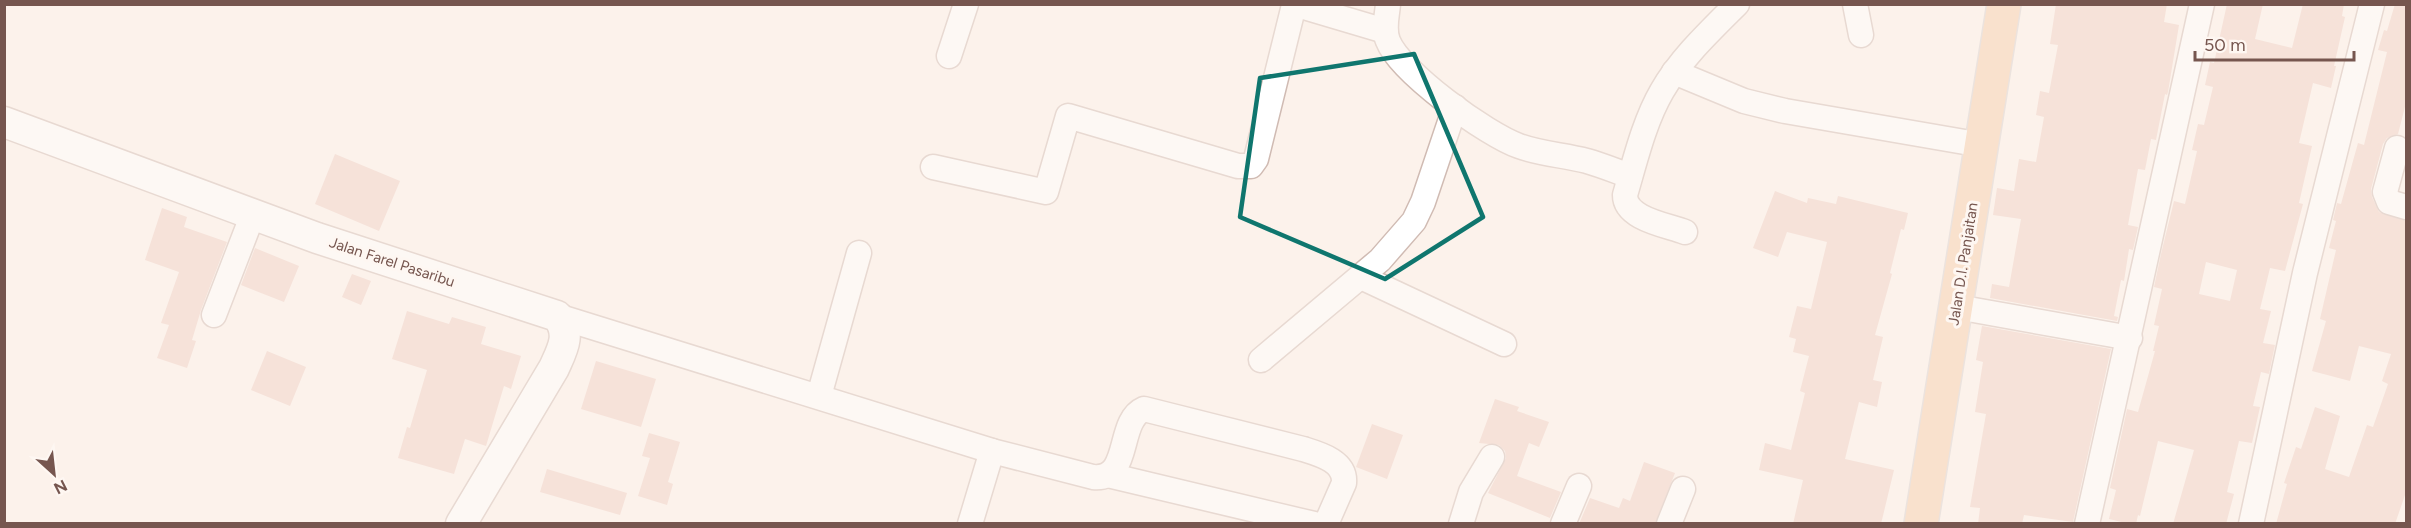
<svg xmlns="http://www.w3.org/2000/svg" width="2411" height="528" viewBox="0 0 2411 528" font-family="Figtree,sans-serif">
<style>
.building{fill:#efcec4;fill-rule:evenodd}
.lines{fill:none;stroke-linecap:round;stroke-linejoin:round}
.minor-casing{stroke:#d0bbb3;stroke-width:27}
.tertiary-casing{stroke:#d0bbb3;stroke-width:33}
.primary-casing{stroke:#d9d0ce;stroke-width:36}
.minor{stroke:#fff;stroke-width:24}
.tertiary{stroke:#fff;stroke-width:30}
.primary{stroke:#f5cca8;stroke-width:33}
.marked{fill:none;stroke:#0f766e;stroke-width:4.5;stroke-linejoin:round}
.labels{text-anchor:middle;stroke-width:6;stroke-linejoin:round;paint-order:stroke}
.street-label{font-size:15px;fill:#76564f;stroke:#fef7f2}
</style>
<rect width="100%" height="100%" fill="#fcf2eb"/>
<g class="building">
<path d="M2056,4H2167L2164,22L2179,25L2168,92L2167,95L2165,94L2156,140L2151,139L2145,170L2138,169L2128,225L2138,227L2133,250L2129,249L2124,281L2121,280L2114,316L2118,317L2117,321L1990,298L1992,284L2009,287L2021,219L1993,215L1997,188L2014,191L2019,159L2036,162L2044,117L2036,115L2040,91L2049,93L2058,45L2050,44Z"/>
<path d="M2227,4H2263L2255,39L2292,48L2303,4H2344L2342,16L2345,17L2334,66H2336L2331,88L2313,83L2299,143L2312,146L2299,203L2303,204L2285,271L2270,268L2260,309L2271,311L2263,343L2275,345L2269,374L2261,372L2253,406L2260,407L2252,443L2239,441L2227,492L2234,494L2226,524H2173L2194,450L2158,441L2140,516L2138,515L2136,524H2130L2109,519L2116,490L2110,488L2127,409L2138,412L2155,351H2153L2159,326L2154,325L2162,289L2154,287L2161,254L2174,201L2185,204L2197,151L2192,150L2198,124L2204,125L2213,87L2205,85L2210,62L2214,63ZM2206,262L2237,270L2230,301L2199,294Z"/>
<path d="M2395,4H2406V103L2398,134L2387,138L2383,144L2371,189L2372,197L2379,212L2406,221V492L2395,524H2276L2287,484L2284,483L2296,447L2301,449L2315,407L2340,416L2325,469L2349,477L2367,425L2373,427L2388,384L2382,381L2391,354L2359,346L2350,381L2312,371L2326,321L2320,319L2336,250L2329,248L2336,221L2333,220L2337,203L2341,204L2358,143L2364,145L2387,52L2378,50L2384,30L2387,31Z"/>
<path d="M335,154L400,181L379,231L315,204Z"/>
<path d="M1775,191L1807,203L1808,198L1836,204L1838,196L1908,213L1904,230L1901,229L1890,273L1892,274L1875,335L1883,337L1873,380L1882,382L1877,407L1859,402L1845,459L1894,470L1881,524H1793L1803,480L1759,470L1765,443L1791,450L1805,393L1800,391L1809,356L1793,352L1796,339L1789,337L1797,306L1811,309L1827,242L1787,232L1778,257L1753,248Z"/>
<path d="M162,208L187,217L184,227L227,242L201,310L192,340L196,341L187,368L157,358L169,325L161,323L179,272L145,260Z"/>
<path d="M255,248L299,266L284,302L241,285Z"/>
<path d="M352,274L371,281L361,305L342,297Z"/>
<path d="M407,311L449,324L452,317L486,327L481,344L521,356L511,389L504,386L486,446L465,439L454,474L398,458L407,427L410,428L427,370L392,359Z"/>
<path d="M1982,326L2111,349L2073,522L2024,515L2022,524H1978L1980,508L1970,507L1986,414L1975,412L1983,362L1976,360Z"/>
<path d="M267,351L306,367L290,406L251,390Z"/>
<path d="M596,361L656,379L641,427L581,409Z"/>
<path d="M1495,399L1519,407L1517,411L1549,422L1539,447L1529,443L1517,476L1561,492L1550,518L1488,493L1506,458L1505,451L1499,445L1479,443Z"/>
<path d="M1372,424L1403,435L1387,479L1356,467Z"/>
<path d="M649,433L680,442L668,482L673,484L667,505L638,496L650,458L642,456Z"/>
<path d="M1644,462L1675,473L1655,524H1579L1590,498L1619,508L1623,498L1630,501Z"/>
<path d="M547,469L627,493L620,515L540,492Z"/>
</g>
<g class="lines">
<defs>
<g id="minor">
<path d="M1294,4L1385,31"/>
<path d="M1388,4C1387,17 1383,29 1388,41C1400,72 1487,135 1519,146C1541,154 1564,155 1587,161C1601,165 1616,171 1630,176"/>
<path d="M1855,4L1861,35"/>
<path d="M949,56L966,4"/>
<path d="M1674,72L1744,101L1785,111L1982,145"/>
<path d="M2397,148L2385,192L2389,202L2406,207"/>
<path d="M933,167L1046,192L1068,116L1238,166H1251L1256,159L1294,5"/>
<path d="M1685,232C1667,225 1625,219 1625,195C1635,161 1644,122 1662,91C1681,58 1710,31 1737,4"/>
<path d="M1361,277L1504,344"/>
<path d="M1957,307L2130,338"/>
<path d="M214,315L253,214"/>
<path d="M557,316L992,451L1093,477C1132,481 1116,421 1144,409L1303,449C1319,454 1346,461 1344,483L1326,524"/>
<path d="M1261,360L1380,260L1414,221L1423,202L1455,107"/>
<path d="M819,396L859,253"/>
<path d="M1108,475L1314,524"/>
<path d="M970,524L992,451"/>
<path d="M1461,524L1471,492L1492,457"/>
<path d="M1563,524L1579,486"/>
<path d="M1669,524L1683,489"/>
<path d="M2087,524L2202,4"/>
<path d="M2251,524L2305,273L2372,4"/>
</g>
<path id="tertiary" d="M4,122L317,238L557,316C572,334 562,350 554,368L461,524"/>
<path id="primary" d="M1921,524L2004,4"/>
</defs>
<use href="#minor" class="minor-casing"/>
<use href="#tertiary" class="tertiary-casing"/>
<use href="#primary" class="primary-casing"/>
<use href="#minor" class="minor"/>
<use href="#tertiary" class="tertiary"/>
<use href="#primary" class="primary"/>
</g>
<path d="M0 0H2411V528H0ZM1414,54L1483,217L1385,279L1240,217L1260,78Z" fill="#fcf2eb" fill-opacity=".55" fill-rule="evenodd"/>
<path class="marked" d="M1414,54L1483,217L1385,279L1240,217L1260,78Z"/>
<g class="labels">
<g class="street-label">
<text transform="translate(392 262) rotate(18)" y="5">Jalan Farel Pasaribu</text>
<text transform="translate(1963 264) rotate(-81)" y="5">Jalan D.I. Panjaitan</text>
</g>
</g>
<rect width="2411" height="528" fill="none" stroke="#76564f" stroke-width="12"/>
<g transform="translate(54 474) rotate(153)" stroke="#fef7f2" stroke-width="4.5" paint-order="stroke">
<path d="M0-4.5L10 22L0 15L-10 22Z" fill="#76564f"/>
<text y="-9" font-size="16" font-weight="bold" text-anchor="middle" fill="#76564f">N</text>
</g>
<path d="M2195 51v9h159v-9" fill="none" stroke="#76564f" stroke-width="3"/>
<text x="2204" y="51" font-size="18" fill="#76564f" stroke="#fef7f2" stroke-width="4.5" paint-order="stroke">50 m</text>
</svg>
